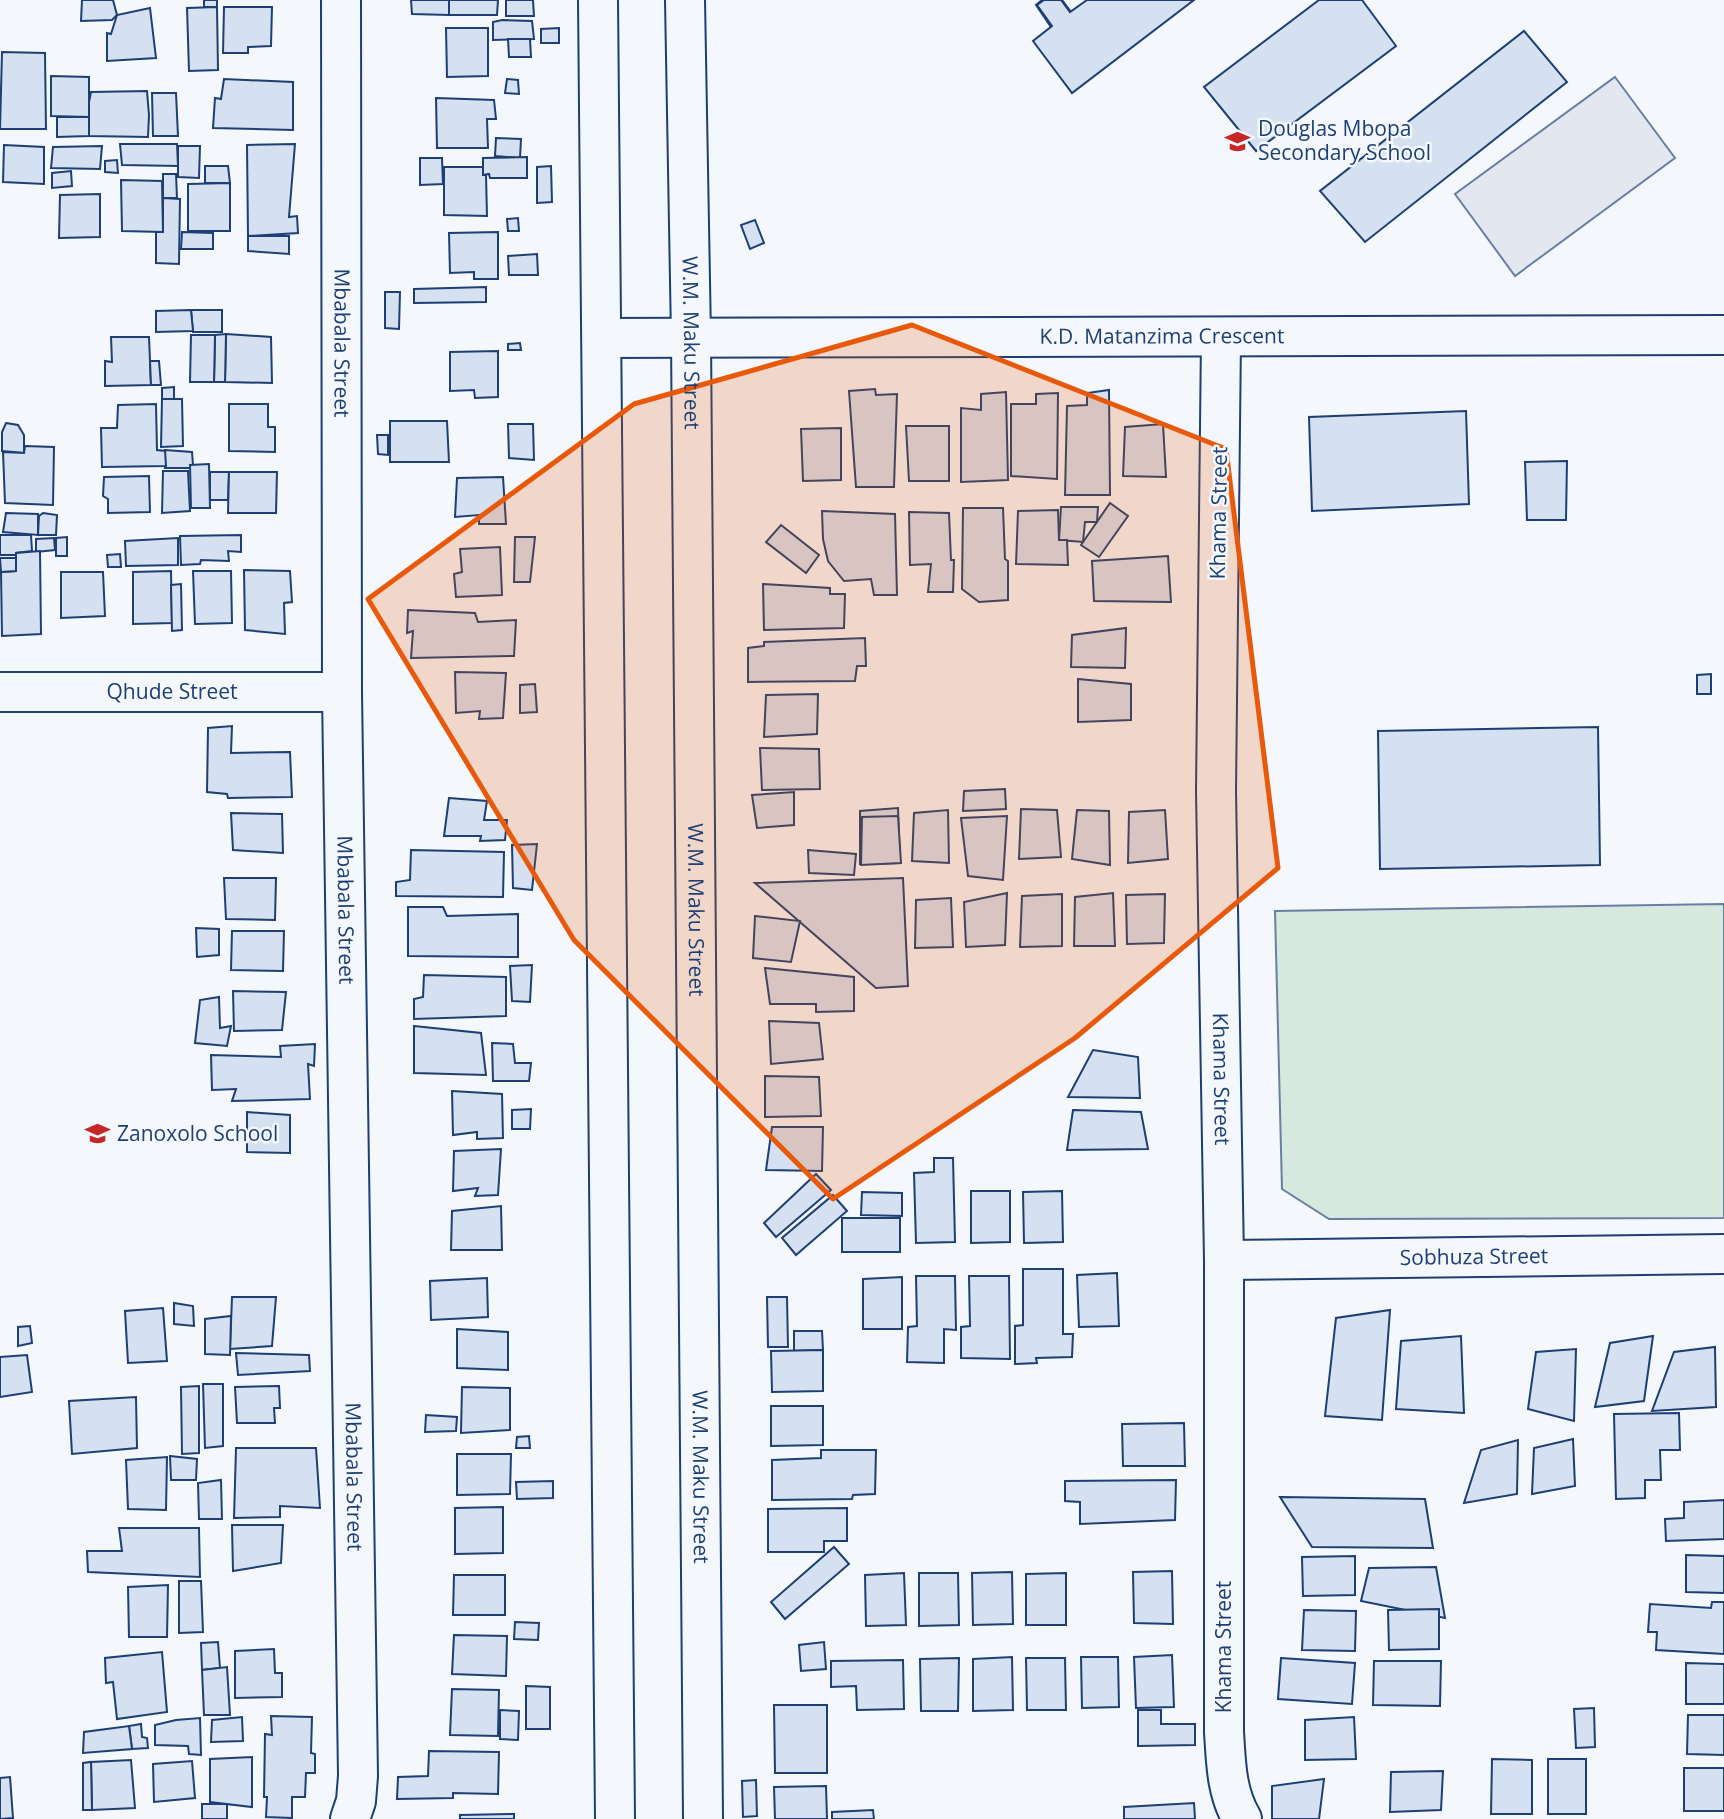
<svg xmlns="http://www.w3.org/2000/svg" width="1724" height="1819" viewBox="0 0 1724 1819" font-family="'Open Sans',sans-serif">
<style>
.green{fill:#d7e8df;stroke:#687fa3;stroke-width:2}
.parking{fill:#e3e8f0;stroke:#687fa3;stroke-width:2}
.building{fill:#d5e0f0;stroke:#1d3f73;stroke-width:2}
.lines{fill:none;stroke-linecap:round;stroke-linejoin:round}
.minor-casing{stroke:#1d3f73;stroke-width:42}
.minor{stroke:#f4f7fb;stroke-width:38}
.marked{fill:#e8590c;fill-opacity:0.2;stroke:#e8590c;stroke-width:5;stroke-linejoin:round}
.labels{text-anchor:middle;stroke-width:5;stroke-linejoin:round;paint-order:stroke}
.poi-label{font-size:21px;fill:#1d3f73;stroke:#f4f7fb;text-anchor:start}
.street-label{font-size:21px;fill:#1d3f73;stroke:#f4f7fb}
</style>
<rect width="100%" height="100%" fill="#f4f7fb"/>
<path class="green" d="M1724,904V1218L1329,1219L1282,1189L1275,911Z"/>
<path class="parking" d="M1615,77L1675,158L1515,276L1455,194Z"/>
<g class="building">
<path d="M82,0H113L117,15L112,20L81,21Z"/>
<rect x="204" y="0" width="13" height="7"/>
<path d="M411,0H449V15L412,14Z"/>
<path d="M449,0H498L497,15H449Z"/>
<path d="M506,0H533L534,16H506Z"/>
<path d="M1042,0H1062L1071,12L1051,27L1036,5Z"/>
<path d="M1044,0H1061L1070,12L1087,0H1194L1072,93L1033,41L1052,26L1037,5Z"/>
<path d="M1319,0H1362L1396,46L1256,151L1204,87Z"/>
<path d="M217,7L218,70L189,71L187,8Z"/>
<path d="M224,7H272L271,46L248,47V53H223Z"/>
<path d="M150,8L156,58L107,61V33L111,34L117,15Z"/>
<path d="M502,20L532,21L534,39L493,40V22Z"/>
<path d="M446,28H488V76L447,77Z"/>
<path d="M559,28V43H541V29Z"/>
<path d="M1524,31L1567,82L1365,242L1320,191Z"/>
<path d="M508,39H530L531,57H509Z"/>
<path d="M2,52L45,53L46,129H0Z"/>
<path d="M51,76L89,77V117L51,116Z"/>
<path d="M224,79L293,82V130L213,128L215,98L221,99Z"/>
<path d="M507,79L518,80L519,94L505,93Z"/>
<path d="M147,91L149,115L148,137L89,136V102L91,92Z"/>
<path d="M152,93H176L178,136H153Z"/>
<path d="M436,98L494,100L496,119H487L488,148H437Z"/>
<path d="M57,117H89V136L57,137Z"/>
<path d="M496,138L521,139L520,158L495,156Z"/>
<path d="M120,144H177L178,166L122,165Z"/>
<path d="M295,144L289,217L297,216L298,233L248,236L247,145Z"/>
<path d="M4,145L44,147V184L3,182Z"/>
<path d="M102,146L100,169L51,168L53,147Z"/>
<path d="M178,146H200L199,178L178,177Z"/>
<path d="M527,157V178H490L489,174L483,175V158Z"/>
<path d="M420,158H442L443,184L420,185Z"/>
<path d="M117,160L118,173L105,172V161Z"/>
<path d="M205,166H228L230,183H205Z"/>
<path d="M551,166L552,202L537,203V167Z"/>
<path d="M444,167H483V175H486L487,216L444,215Z"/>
<path d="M71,171L72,186L52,188V173Z"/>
<path d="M163,174H176L177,198H163Z"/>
<path d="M121,180L162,181L163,232L122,231Z"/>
<path d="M230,183V231H188V184Z"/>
<path d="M100,194V237L59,238L60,195Z"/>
<path d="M163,198L180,199L179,264L156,263V232H163Z"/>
<path d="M518,218L519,231H508L507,219Z"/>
<path d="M755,220L764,243L750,249L741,225Z"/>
<path d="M182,232L213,233V249H181Z"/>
<path d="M498,232V279H474V272L450,273L449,233Z"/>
<path d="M248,236H289V254L248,251Z"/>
<path d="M537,254L538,275H509L508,256Z"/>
<path d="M486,287V302L414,303V289Z"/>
<path d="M385,292H400L399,329L385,328Z"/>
<path d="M191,310H222V332H193Z"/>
<path d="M191,310L193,331L156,332V311Z"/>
<path d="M226,334L271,337L272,383L225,382Z"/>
<path d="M226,334L225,382H214L215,335Z"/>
<path d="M191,335H215L214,382H190Z"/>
<path d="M111,337H149L151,385L105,386V361L112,362Z"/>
<path d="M520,343L521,350H508V344Z"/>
<path d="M498,351V397L475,398L474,390L450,391V352Z"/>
<path d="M150,361H159L161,385H151Z"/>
<path d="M174,387V399H162V388Z"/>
<path d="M875,389L876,395L897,394L894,487H856L849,391Z"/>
<path d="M1109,390L1110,495H1065L1067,406L1087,405V393Z"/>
<path d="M1006,392L1008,480L961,482V408L981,410V394Z"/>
<path d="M1058,393L1057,479L1011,476V404H1036V394Z"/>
<path d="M162,399H182L183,446L161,447Z"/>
<path d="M156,404L157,450L166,451V466L102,467L101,428H117L118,405Z"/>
<path d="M229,404H268V427H275V452L229,451Z"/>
<path d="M1466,411L1469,504L1312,511L1309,417Z"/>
<path d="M390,421H447L449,462H390Z"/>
<path d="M6,423L18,425L24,435V453L2,451V432Z"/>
<path d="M508,424H533L534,460L509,458Z"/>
<path d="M1163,424L1166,477L1123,476L1125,427Z"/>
<path d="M906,426H949V481H909Z"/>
<path d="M841,428V480L803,481L801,429Z"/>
<path d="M377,435H388V455L378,454Z"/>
<path d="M25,446L54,447L53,505L5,503L3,452L24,453Z"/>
<path d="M165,450L192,452L193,465L190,468H165L166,466Z"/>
<path d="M1567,461L1566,520H1527L1525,462Z"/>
<path d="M209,464L210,508H191L190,465Z"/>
<path d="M163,471H188L190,511L162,513Z"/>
<path d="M210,472H229L228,500H210Z"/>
<path d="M229,472H277L276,513H228Z"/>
<path d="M149,476L150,512L108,513V499L103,496L104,477Z"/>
<path d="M503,477L506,524H479V515L455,517L457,478Z"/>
<path d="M1110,503L1128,516L1099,557L1081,545Z"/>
<path d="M1061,507H1098L1097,522H1085L1083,542L1059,540Z"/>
<path d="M963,508H1003L1005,559L1008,561V600L979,602L962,589Z"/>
<path d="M1058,510L1059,540H1067L1068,565L1016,564L1018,511Z"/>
<path d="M822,511L895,514L897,595H874L871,579L844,581L828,561L823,539Z"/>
<path d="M909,512L949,513L951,560H954L953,592H928L931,564L910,565Z"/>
<path d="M6,513L38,514V535L3,532Z"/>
<path d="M43,513L57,515L56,535H38L39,516Z"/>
<path d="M781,525L819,555L806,573L766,542Z"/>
<path d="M0,535H31L32,551L16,553V555H0Z"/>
<path d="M241,535V552L228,551L229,561L201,560L200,564L181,565L180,536Z"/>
<path d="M67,537V556H56V538Z"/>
<path d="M515,537H535L530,582H514Z"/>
<path d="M54,538L55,550L36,552V539Z"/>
<path d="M178,538V565L126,566L125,541Z"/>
<path d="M500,547L502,595L456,597L454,574L462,572L460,549Z"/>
<path d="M40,551L41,634L2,636L1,572L16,571V553Z"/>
<path d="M120,554L121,567H108L107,555Z"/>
<path d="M1168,556L1171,602L1094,601L1092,561Z"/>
<path d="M0,558H16V571L1,572Z"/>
<path d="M244,570L290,571L292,602L284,603L285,634L245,630Z"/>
<path d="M171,571L172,623L133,624V572Z"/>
<path d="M193,571H231L232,623L195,624Z"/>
<path d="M61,572H103L105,616L61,618Z"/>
<path d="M181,584L182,630L172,631L171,585Z"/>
<path d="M763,584L830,588V594H845L844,628L764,630Z"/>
<path d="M408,610L475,613L478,622L516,620L514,656L411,658L413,631L407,633Z"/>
<path d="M1126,628L1125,668L1071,667L1072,635Z"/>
<path d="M865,638L866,666H857L855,681L748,682V648L764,646V642Z"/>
<path d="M455,672L506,673L503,718L479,719L480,711L456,713Z"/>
<path d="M1711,674V694H1697V675Z"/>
<path d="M1078,679L1131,684V720L1078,722Z"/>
<path d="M535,684L537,712L520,713V685Z"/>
<path d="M818,694L817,734L764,737L766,695Z"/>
<path d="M232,726L231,753L290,752L292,797L228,798L227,794L207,792L208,728Z"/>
<path d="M1598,727L1600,865L1380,869L1378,731Z"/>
<path d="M760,748L819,749L820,789L762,790Z"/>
<path d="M1005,789L1006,809L963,811L964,791Z"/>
<path d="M794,792V825L757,828L752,795Z"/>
<path d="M449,798L487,801L484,820H507L505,840L480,841L481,836H444Z"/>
<path d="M898,808L900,863L860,864V811Z"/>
<path d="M1021,809L1057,810L1061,857L1019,859Z"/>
<path d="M948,810L949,863L912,861L914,813Z"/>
<path d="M1077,810L1109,811L1110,865L1072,859Z"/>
<path d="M1165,810L1168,859L1128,863L1129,812Z"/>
<path d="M231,813L282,814L283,853L233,850Z"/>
<path d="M898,816L901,863L861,865L862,817Z"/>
<path d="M1007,816L1003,880L968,876L961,818Z"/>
<path d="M537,844L532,890L513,888L512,845Z"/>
<path d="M411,850L504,852L503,897L396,896V882L410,880Z"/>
<path d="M808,850L856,854L854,875L809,873Z"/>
<path d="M224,878H276L275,920L226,919Z"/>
<path d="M903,878L908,986L876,988L755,883Z"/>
<path d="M1007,893L1005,945L966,947L964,902Z"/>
<path d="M1113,893L1115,946H1074L1075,897Z"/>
<path d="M1062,894V946L1020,947L1022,896Z"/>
<path d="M1165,894L1164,943L1127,944L1126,895Z"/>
<path d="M951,898L953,947L915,948L916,900Z"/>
<path d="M408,907H443L447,916L518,914V957L408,956Z"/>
<path d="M755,916L800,921L791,962L753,958Z"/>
<path d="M196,928L219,929V955L197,957Z"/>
<path d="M232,931H284L283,971L231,970Z"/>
<path d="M532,965L530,1002L512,1001L510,966Z"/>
<path d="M765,968L854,977V1011L816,1012V1004H770Z"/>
<path d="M424,975L506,977V1016L414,1019V999L423,997Z"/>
<path d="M233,991L286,992L282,1030L234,1031Z"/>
<path d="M219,997L220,1028L231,1026L227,1046L195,1043L200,1000Z"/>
<path d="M769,1021L819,1023L823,1059L771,1064Z"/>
<path d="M414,1026L481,1033L486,1075L414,1073Z"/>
<path d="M492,1043L513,1044L515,1063H531L529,1081H493Z"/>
<path d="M315,1044L314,1066L308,1064L310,1099L232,1101L236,1089L212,1090L211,1055L281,1057L280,1046Z"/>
<path d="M1093,1050L1138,1057L1140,1098L1068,1097Z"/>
<path d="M765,1076L819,1077L821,1116L765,1117Z"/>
<path d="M452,1091L502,1094L503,1138L477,1139V1132L453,1135Z"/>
<path d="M531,1109L530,1129H512V1110Z"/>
<path d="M1073,1110L1141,1112L1148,1149L1067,1150Z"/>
<path d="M247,1112L290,1115V1153L247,1152Z"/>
<path d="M772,1127H823L822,1171L766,1170Z"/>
<path d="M501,1149L498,1195L475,1196L478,1188L453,1191L454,1151Z"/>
<path d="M934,1158H953L955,1242L916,1243L914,1173L934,1172Z"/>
<path d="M816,1174L831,1190L776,1237L764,1223Z"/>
<path d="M971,1191H1010V1242L971,1243Z"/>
<path d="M1062,1191L1063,1242L1024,1243L1023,1192Z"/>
<path d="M862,1192L902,1193V1216L861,1215Z"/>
<path d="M833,1195L847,1211L796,1255L782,1238Z"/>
<path d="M501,1206L502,1250H451L452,1211Z"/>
<rect x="842" y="1218" width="58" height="34"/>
<path d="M1023,1269H1063V1334H1073L1072,1357L1036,1358L1037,1363L1015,1364V1326L1023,1325Z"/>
<path d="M1117,1273L1119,1326L1079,1327L1077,1275Z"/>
<path d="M916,1276H955L956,1330L944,1329V1363L907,1362L908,1327L917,1326Z"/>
<path d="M969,1276H1009L1010,1359L961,1358V1327L970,1326Z"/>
<path d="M902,1277V1329H863V1279Z"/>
<path d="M487,1278L488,1317L431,1320L430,1281Z"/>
<path d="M232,1297H276L272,1346L230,1349Z"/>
<path d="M767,1297H787L788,1347H768Z"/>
<path d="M174,1303L193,1306L194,1326L174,1324Z"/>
<path d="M163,1308L167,1361L128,1363L125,1311Z"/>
<path d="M1390,1310L1382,1420L1325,1416L1336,1318Z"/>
<path d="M231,1316L230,1355L205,1354V1319Z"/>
<path d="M30,1326L32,1343L18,1346V1327Z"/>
<path d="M457,1329L508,1332V1370L457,1368Z"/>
<path d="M794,1331H822L823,1350L794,1351Z"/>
<path d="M1461,1336L1464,1413L1396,1409L1401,1341Z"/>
<path d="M1653,1336L1644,1401L1595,1407L1610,1343Z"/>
<path d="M1715,1347L1716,1407L1652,1411L1674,1352Z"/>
<path d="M1576,1349L1574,1421L1528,1409L1536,1352Z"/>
<path d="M823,1350V1391L772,1392L771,1351Z"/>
<path d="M236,1353L309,1355L310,1371L238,1375Z"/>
<path d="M27,1355L32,1392L0,1397V1357Z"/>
<path d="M203,1384H223V1446L205,1448Z"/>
<path d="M199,1386V1453L182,1454L181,1387Z"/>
<path d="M279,1386L280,1408H274L275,1423H237L235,1387Z"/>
<path d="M462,1387L510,1388V1430L461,1433Z"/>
<path d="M136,1397L137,1448L72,1454L69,1401Z"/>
<path d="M771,1406H823V1445L771,1446Z"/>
<path d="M1679,1413L1680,1450H1660L1661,1480H1645V1498L1616,1499L1614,1414Z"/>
<path d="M426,1415L457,1417L456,1431L425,1432Z"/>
<path d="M1184,1423L1185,1466H1123L1122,1424Z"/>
<path d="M529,1436L530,1448H516L517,1437Z"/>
<path d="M1573,1439L1575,1486L1532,1494L1534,1448Z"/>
<path d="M1518,1440L1517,1494L1464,1503L1481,1450Z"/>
<path d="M236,1448H316L320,1508L280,1506V1517L234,1518Z"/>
<path d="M821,1450H876L875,1494L853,1495L852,1499L772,1500V1460L821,1458Z"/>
<path d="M457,1454H511L510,1494L457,1495Z"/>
<path d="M170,1456L197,1459L196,1480H171Z"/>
<path d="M167,1457L166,1510L128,1509L126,1460Z"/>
<path d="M221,1480L222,1519H199L198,1483Z"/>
<path d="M1176,1480L1175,1520L1080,1524V1502L1065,1501V1481Z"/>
<path d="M553,1481V1498L517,1499L516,1482Z"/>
<path d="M1280,1497L1425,1499L1433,1548L1312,1547Z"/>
<path d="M1724,1500V1539L1666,1541L1665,1519L1684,1518V1502Z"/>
<path d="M503,1507V1553L455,1554V1508Z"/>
<path d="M847,1508V1541H824V1552H768V1509Z"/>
<path d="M232,1525H283L281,1563L233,1571Z"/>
<path d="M119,1528H199L200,1577L88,1572L87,1551H122Z"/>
<path d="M834,1547L849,1564L785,1619L771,1602Z"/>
<path d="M1686,1555L1724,1556V1593L1686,1592Z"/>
<path d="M1355,1556V1595L1303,1596L1302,1557Z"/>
<path d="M1436,1567L1445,1618L1361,1601L1369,1568Z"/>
<path d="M1172,1571L1173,1624L1134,1623L1133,1572Z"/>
<path d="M1012,1572L1013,1624L973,1625L972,1573Z"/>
<path d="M904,1573L906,1625L866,1626L865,1575Z"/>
<path d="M919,1573H958L959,1625L919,1626Z"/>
<path d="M1066,1573V1625H1026V1574Z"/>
<path d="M454,1575H505V1615H453Z"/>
<path d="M179,1581H201L203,1632L179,1633Z"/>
<path d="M168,1585L167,1637H129L128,1587Z"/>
<path d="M1712,1602H1724V1654L1656,1650L1657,1632H1648L1650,1604L1711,1608Z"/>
<path d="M1439,1609V1649L1389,1650L1388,1610Z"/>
<path d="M1304,1610L1356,1611L1355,1651L1302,1650Z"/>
<path d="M515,1622L539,1623L538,1640L514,1639Z"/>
<path d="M454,1635L507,1636L506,1676L452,1674Z"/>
<path d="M218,1642L220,1668L202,1670L201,1643Z"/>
<path d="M824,1642L826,1669L801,1671L799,1645Z"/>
<path d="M274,1649L275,1673H282V1697L235,1698V1651Z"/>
<path d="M162,1652L167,1712L117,1719L113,1682L106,1683L105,1658Z"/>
<path d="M1172,1655L1174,1707L1136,1708L1134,1657Z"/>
<path d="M1012,1657L1013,1710L973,1711V1659Z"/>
<path d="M1081,1657H1118L1119,1707L1082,1708Z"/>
<path d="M959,1658L958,1711H921L920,1659Z"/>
<path d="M1026,1658H1065L1066,1710H1027Z"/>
<path d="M1281,1658L1355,1663L1352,1704L1278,1699Z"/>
<path d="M903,1660L904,1709L857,1710L856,1686L831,1687V1661Z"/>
<path d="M1374,1661H1441L1440,1706L1373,1705Z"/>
<path d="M1686,1663L1724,1664V1704H1686Z"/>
<path d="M227,1667L230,1715H204L202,1670Z"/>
<path d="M526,1686L550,1687V1729H526Z"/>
<path d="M452,1689L499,1690L498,1736L450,1735Z"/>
<path d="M774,1705H827V1773H775Z"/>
<path d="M1594,1708L1595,1747L1576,1748L1574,1709Z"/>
<path d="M500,1710L519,1711L518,1740L500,1739Z"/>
<path d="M1138,1710H1161V1724H1195V1745L1138,1746Z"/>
<path d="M1688,1715H1724V1755L1687,1754Z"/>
<path d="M271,1716L312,1717L311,1753L315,1754V1773H306L305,1797H292V1818L266,1817L267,1797H264L265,1734L272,1735Z"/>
<path d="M242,1717L243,1741L211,1742L212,1720Z"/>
<path d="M1354,1717L1356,1759L1305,1760V1720Z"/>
<path d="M200,1718L201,1755L189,1754L188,1746L155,1745V1725L176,1720Z"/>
<path d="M141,1724L142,1737L147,1738L148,1748L132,1749L129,1726Z"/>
<path d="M129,1726L132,1749L83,1753L84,1732Z"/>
<path d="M429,1751L499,1752L498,1794L453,1793V1798L397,1799L398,1777L428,1776Z"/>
<path d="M252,1757V1807L210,1802V1759Z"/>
<path d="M1492,1759L1532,1760V1814H1491Z"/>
<rect x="1548" y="1759" width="38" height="55"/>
<path d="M131,1760L135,1808L92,1810L91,1762Z"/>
<path d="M192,1761L195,1798L154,1802L153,1764Z"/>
<path d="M91,1762L92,1810H83V1763Z"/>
<rect x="1684" y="1768" width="40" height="43"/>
<path d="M1443,1771L1441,1810L1390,1812L1391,1772Z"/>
<path d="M10,1777L13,1818L0,1819V1778Z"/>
<path d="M1324,1779L1319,1819H1272V1786Z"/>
<path d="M756,1780L757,1816L743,1817L742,1781Z"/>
<path d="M826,1786L827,1819H775L774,1787Z"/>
<path d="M1194,1803L1195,1819H1124V1807Z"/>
<rect x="202" y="1804" width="25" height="15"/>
<path d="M873,1810L874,1819H832V1812Z"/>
<path d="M514,1814V1819H460V1815Z"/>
</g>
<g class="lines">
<defs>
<g id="minor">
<path id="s1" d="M341,0L342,692L358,1776L356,1801L350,1819"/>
<path d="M598,0L615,1819"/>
<path id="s2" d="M685,0L691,337L703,1819"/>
<path id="s3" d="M1221,337L1216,791L1224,1260V1732C1226,1762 1226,1792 1242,1819"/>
<path id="s4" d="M602,338L1724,335"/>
<path id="s5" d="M0,692H342"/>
<path id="s6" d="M1224,1260L1724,1254"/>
</g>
</defs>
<use href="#minor" class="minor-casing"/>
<use href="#minor" class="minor"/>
</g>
<path class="marked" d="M912,325L1226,449L1278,868L1075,1038L833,1199L574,940L368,599L634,404Z"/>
<defs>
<symbol id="school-bare" viewBox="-9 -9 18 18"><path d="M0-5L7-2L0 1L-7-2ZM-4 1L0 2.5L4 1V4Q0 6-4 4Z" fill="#c62828" stroke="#f4f7fb" stroke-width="2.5" paint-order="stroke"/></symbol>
</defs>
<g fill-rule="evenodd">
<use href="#school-bare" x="1220" y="124" width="35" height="35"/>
<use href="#school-bare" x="80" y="1116" width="35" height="35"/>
</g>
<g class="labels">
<g class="poi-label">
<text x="1258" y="136">Douglas Mbopa<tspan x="1258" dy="24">Secondary School</tspan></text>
<text x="117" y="1141">Zanoxolo School</text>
</g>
<g class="street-label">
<text dy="7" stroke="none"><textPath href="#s4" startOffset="560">K.D. Matanzima Crescent</textPath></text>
<text dy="7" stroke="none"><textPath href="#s1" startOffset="343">Mbabala Street</textPath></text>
<text dy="7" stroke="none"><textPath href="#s2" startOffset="343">W.M. Maku Street</textPath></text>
<text transform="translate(1219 513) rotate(-89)" y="7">Khama Street</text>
<text dy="7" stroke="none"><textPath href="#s5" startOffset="172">Qhude Street</textPath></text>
<text dy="7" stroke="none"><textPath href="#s2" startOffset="910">W.M. Maku Street</textPath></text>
<text dy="7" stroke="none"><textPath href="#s1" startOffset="910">Mbabala Street</textPath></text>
<text dy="7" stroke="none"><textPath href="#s3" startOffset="742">Khama Street</textPath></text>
<text dy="7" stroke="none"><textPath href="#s6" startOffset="250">Sobhuza Street</textPath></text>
<text dy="7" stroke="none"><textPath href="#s2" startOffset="1477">W.M. Maku Street</textPath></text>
<text dy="7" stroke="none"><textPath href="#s1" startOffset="1477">Mbabala Street</textPath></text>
<text transform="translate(1224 1647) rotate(-90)" y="7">Khama Street</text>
</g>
</g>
</svg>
